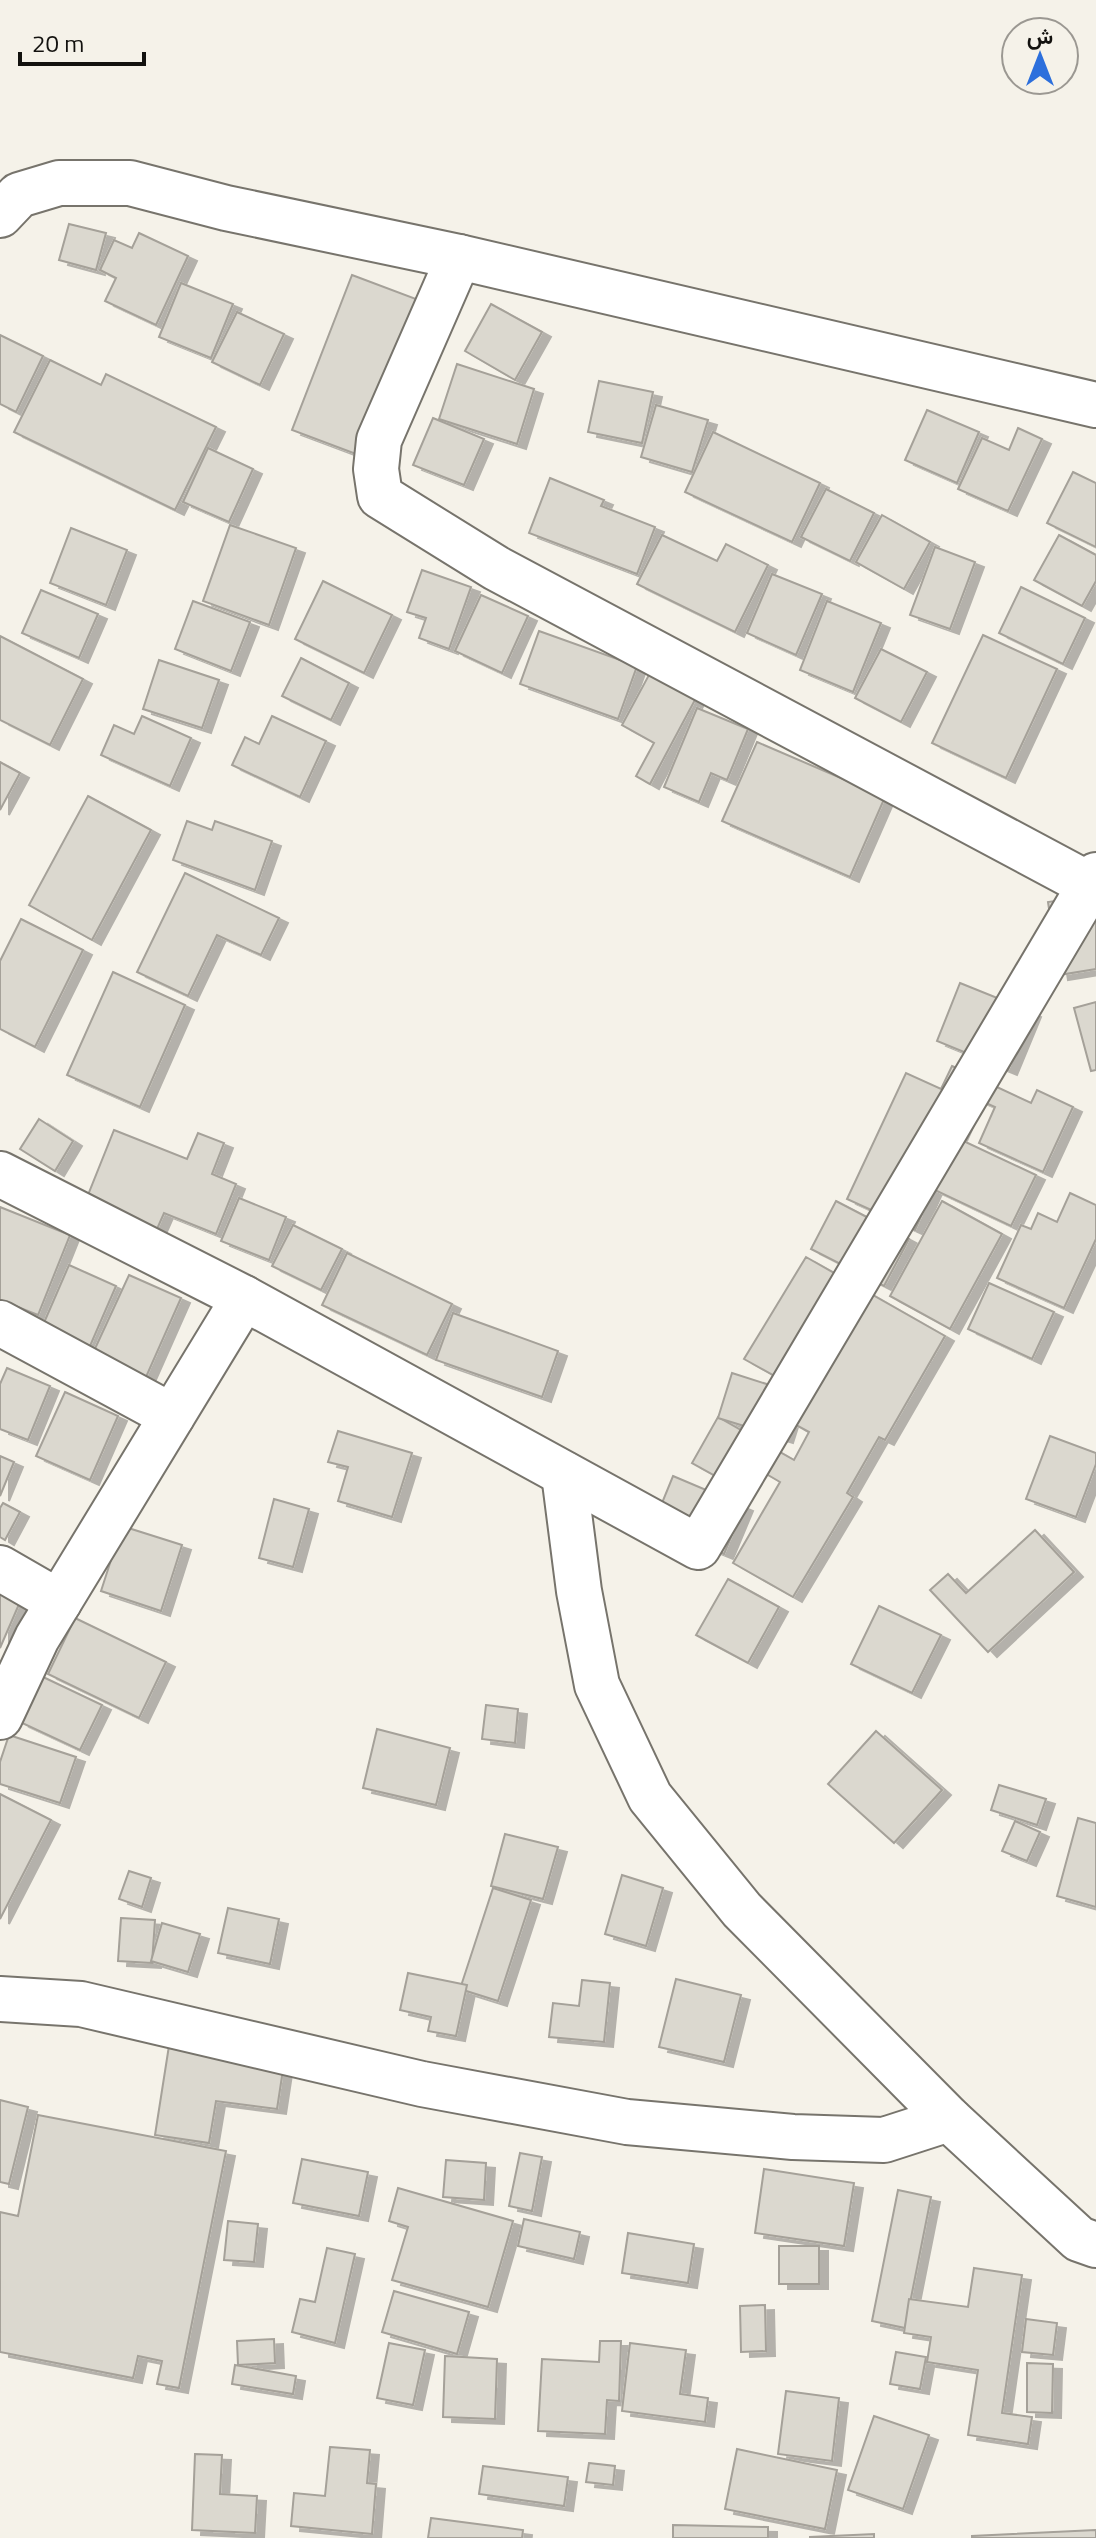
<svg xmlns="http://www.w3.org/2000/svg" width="1096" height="2538" viewBox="0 0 1096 2538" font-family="'Titillium Web',Vazirmatn,sans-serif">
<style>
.building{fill:#dbd8cf;stroke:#a5a199;stroke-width:2;filter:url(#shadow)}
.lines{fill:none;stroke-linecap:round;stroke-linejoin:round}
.minor-casing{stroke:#77746c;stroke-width:48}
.minor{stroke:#fff;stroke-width:44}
</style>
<defs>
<filter id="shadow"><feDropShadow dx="9" dy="5" stdDeviation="0" flood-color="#0004"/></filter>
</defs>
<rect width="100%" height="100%" fill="#f5f2e9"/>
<g class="building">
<path d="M69,224L106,233L96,270L59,260Z"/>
<path d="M139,233L188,256L156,325L105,301L116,278L100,270L114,240L132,248Z"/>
<path d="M352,275L416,299L356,454L292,430Z"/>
<path d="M181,283L233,304L211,358L159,337Z"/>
<path d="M491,304L542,332L515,380L465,351Z"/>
<path d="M237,312L284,334L260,385L212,362Z"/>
<path d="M0,335L43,356L16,412L0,404Z"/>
<path d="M50,360L101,385L106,374L216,427L175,510L14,432Z"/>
<path d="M457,364L534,389L517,444L439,419Z"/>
<path d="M599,381L653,392L642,443L588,432Z"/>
<path d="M656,405L708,420L692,472L641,457Z"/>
<path d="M927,410L979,432L957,483L905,460Z"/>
<path d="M433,418L484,439L464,485L413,465Z"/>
<path d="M1018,428L1042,439L1008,511L958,489L982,438L1009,450Z"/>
<path d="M713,432L820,483L792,542L685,492Z"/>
<path d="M208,448L253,469L229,522L183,502Z"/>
<path d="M1073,472L1096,483V547L1047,523Z"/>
<path d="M550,478L604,500L601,506L655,527L637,574L529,533Z"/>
<path d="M826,489L874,513L850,561L801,537Z"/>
<path d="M882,515L930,542L904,589L856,562Z"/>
<path d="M230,525L296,548L269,625L203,601Z"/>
<path d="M71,528L127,550L106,605L50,583Z"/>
<path d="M662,535L717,561L726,544L768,565L735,632L637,584Z"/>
<path d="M1059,535L1096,555V581L1082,606L1034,580Z"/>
<path d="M935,547L975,562L950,629L910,615Z"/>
<path d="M422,570L471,587L449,649L419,638L426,618L407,612Z"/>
<path d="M772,574L822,594L796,655L747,633Z"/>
<path d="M323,581L392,615L364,673L295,639Z"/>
<path d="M1021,587L1085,618L1063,664L999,633Z"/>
<path d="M41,590L98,614L79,658L22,633Z"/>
<path d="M481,595L528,616L502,673L455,651Z"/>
<path d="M193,601L250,622L231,671L175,649Z"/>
<path d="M827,601L881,623L853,692L800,670Z"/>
<path d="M539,631L637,666L618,719L520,684Z"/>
<path d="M983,635L1057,669L1006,778L932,743Z"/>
<path d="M0,636L83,679L50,745L0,720Z"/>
<path d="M881,649L927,672L901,722L855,698Z"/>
<path d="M301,658L349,683L331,720L282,696Z"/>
<path d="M159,660L219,680L202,728L143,709Z"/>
<path d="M650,673L696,698L650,784L636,776L654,743L622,725Z"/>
<path d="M697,708L748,729L727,780L711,773L699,802L664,787Z"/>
<path d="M142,716L191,738L170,786L101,755L114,725L134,734Z"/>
<path d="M272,716L326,741L300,797L232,765L245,737L259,744Z"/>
<path d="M757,742L885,797L850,877L722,821Z"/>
<path d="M0,762L20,773L0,810Z"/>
<path d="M88,796L151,830L92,940L29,905Z"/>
<path d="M187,821L212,830L215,821L272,841L255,890L173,860Z"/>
<path d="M185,873L279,918L261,955L217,935L188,996L137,972Z"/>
<path d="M1096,895V969L1059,975L1048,902Z"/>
<path d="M21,919L83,950L35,1047L0,1029V961Z"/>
<path d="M113,972L185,1005L140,1107L67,1075Z"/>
<path d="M960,983L1032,1012L1008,1070L937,1041Z"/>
<path d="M1096,1002V1070L1091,1071L1074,1008Z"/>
<path d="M952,1066L1031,1103L1037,1090L1073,1107L1043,1172L979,1143L995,1107L975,1098L957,1138L1036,1175L1011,1226L933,1189L915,1230L847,1199L906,1073L941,1089Z"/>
<path d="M39,1119L73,1141L55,1171L20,1149Z"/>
<path d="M114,1130L187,1159L198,1133L224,1143L212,1174L236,1184L216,1234L164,1213L157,1229L86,1200Z"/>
<path d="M1070,1193L1096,1205V1239L1064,1308L997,1278L1021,1225L1031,1229L1038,1213L1057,1222Z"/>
<path d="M239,1198L286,1217L269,1260L221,1241Z"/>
<path d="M836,1201L909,1239L884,1286L811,1249Z"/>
<path d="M942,1201L1002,1234L950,1329L890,1296Z"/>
<path d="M0,1207L70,1235L38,1315L0,1300Z"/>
<path d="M293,1225L342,1249L321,1290L272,1266Z"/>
<path d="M347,1253L452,1304L427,1355L322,1305Z"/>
<path d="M806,1257L945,1336L885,1440L879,1437L847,1493L853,1497L793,1597L733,1563L780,1482L751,1465L737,1488L692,1463L718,1417L794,1460L809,1432L796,1425L812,1397L744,1359Z"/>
<path d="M69,1265L116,1286L90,1346L43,1325Z"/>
<path d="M129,1275L181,1298L146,1377L93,1353Z"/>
<path d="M989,1283L1054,1312L1032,1359L968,1329Z"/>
<path d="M453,1313L558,1351L542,1397L436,1360Z"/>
<path d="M7,1368L50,1386L28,1440L0,1429V1384Z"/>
<path d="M732,1373L798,1394L784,1438L718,1418Z"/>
<path d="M65,1392L118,1416L90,1480L36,1456Z"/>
<path d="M338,1431L412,1453L392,1517L338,1501L348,1467L328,1462Z"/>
<path d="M1050,1436L1096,1453V1464L1076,1517L1026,1499Z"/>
<path d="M0,1456L14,1462L0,1496Z"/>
<path d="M673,1476L744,1506L724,1554L653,1525Z"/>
<path d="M274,1499L309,1509L293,1567L259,1558Z"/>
<path d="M3,1503L20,1512L5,1540L0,1537V1508Z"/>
<path d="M122,1526L182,1545L161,1611L101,1591Z"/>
<path d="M1035,1530L1074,1572L988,1652L930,1590L948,1574L966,1593Z"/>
<path d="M728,1579L779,1607L748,1663L696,1635Z"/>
<path d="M0,1585L23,1595L0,1648Z"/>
<path d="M879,1606L941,1635L912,1693L851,1664Z"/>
<path d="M75,1618L166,1662L139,1718L48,1674Z"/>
<path d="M41,1676L102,1705L80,1750L20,1722Z"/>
<path d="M486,1705L518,1709L515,1743L482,1739Z"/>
<path d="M377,1729L450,1748L436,1805L363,1788Z"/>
<path d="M876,1731L942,1790L894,1843L828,1784Z"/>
<path d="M9,1735L76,1757L60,1803L0,1784V1762Z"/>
<path d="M999,1785L1046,1799L1037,1825L991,1810Z"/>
<path d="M0,1794L51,1820L0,1919Z"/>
<path d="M1078,1818L1096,1823V1907L1057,1896Z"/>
<path d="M1015,1821L1040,1832L1027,1861L1002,1851Z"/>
<path d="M505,1834L558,1847L543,1899L491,1886Z"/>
<path d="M129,1871L151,1878L142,1907L119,1899Z"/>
<path d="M622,1875L663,1888L646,1946L605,1934Z"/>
<path d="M493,1888L531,1900L498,2001L460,1989Z"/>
<path d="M228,1908L279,1919L270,1964L218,1953Z"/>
<path d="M121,1918L155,1920L152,1963L118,1961Z"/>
<path d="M162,1923L200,1934L188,1972L151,1961Z"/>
<path d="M408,1973L467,1985L456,2036L428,2031L431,2017L400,2010Z"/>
<path d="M676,1979L741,1995L724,2062L659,2047Z"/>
<path d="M582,1980L610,1983L604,2042L549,2037L553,2003L579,2006Z"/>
<path d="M171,2033L286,2050L277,2109L216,2101L209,2143L155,2135Z"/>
<path d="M0,2100L28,2107L9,2184L0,2182Z"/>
<path d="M38,2115L226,2151L179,2388L157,2384L162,2361L138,2356L133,2378L0,2352V2212L18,2216Z"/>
<path d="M520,2153L542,2157L532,2211L509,2206Z"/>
<path d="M302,2159L368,2172L359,2216L293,2203Z"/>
<path d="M446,2160L486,2163L484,2200L443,2197Z"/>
<path d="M764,2169L854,2183L844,2246L755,2233Z"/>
<path d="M398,2188L513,2221L488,2307L392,2280L408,2227L389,2221Z"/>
<path d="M898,2190L931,2197L905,2328L872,2321Z"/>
<path d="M524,2219L580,2232L574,2259L518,2246Z"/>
<path d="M228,2221L258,2224L254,2262L224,2260Z"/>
<path d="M628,2233L694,2244L688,2283L622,2273Z"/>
<rect x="779" y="2246" width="40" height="38"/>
<path d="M327,2248L355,2254L335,2343L292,2332L300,2299L315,2302Z"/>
<path d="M974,2268L1022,2275L1002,2413L1032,2417L1028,2444L968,2435L978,2370L927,2362L931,2337L904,2333L909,2299L968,2307Z"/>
<path d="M394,2291L469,2312L457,2354L382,2332Z"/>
<path d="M765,2305L766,2351L741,2352L740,2306Z"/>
<path d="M1026,2319L1057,2323L1053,2355L1022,2352Z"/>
<path d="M274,2339L275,2363L238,2365L237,2341Z"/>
<path d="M600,2341H621L619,2401L607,2400L605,2434L538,2431L542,2359L599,2362Z"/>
<path d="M389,2343L425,2350L413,2405L377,2398Z"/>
<path d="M630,2343L686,2350L680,2394L708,2398L705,2422L622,2411Z"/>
<path d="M896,2352L926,2357L920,2389L890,2384Z"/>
<path d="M445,2356L497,2359L495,2419L443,2417Z"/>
<path d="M1027,2363L1053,2364L1052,2413L1027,2412Z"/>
<path d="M235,2365L296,2376L293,2394L232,2384Z"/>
<path d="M786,2391L839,2398L832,2461L778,2454Z"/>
<path d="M874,2416L929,2435L903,2509L848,2490Z"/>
<path d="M330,2447L370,2450L367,2483L376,2484L372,2534L291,2526L294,2493L325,2496Z"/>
<path d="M737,2449L837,2470L825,2529L725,2509Z"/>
<path d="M195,2454L222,2455L220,2494L257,2496L255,2533L192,2530Z"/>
<path d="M589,2463L615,2466L613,2485L586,2482Z"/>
<path d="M483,2466L568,2477L564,2506L479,2494Z"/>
<path d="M431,2518L523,2530L522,2538H428Z"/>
<path d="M673,2525L768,2527V2538H673Z"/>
<path d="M1096,2530V2538H972V2536Z"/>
<path d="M874,2534V2538H810V2537Z"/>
</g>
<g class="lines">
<defs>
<g id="minor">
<path d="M0,215L19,195L59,183H130L226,208L459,257L1096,405"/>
<path d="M459,257L379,440L376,469L380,496L496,568L1090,885"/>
<path d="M0,1174L244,1298L698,1547L1096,875"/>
<path d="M0,1323L172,1416"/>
<path d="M564,1474L579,1591L597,1685L650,1797L742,1910L949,2119L1079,2239L1096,2245"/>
<path d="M0,1568L59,1602"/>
<path d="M0,1717L37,1638L244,1298"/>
<path d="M0,1999L81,2004L422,2084L627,2122L793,2137L884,2140L949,2119"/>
</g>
</defs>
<use href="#minor" class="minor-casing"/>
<use href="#minor" class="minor"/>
</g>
<g transform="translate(1040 56)"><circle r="38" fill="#f5f2e9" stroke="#9b9892" stroke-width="2"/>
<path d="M0-6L14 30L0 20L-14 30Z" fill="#2c6fdc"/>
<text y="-12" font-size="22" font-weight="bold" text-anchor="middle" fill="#13120f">ش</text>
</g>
<path d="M20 52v12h124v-12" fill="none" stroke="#13120f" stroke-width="4"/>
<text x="32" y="52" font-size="24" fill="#13120f" stroke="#f5f2e9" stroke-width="6" paint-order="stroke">20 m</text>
</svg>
